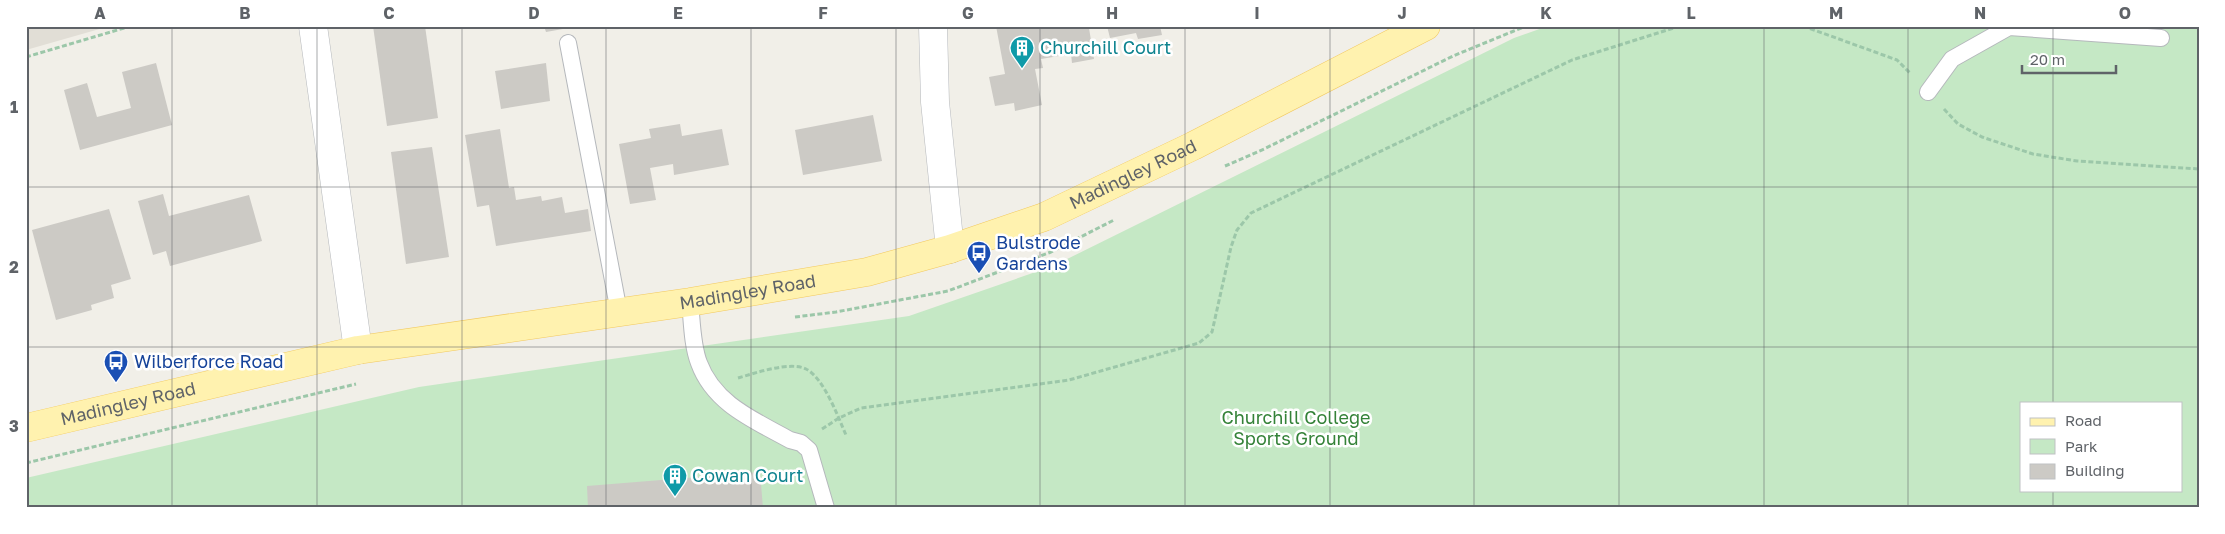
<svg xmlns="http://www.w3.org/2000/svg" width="2225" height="534" viewBox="0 0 2225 534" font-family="'Golos Text',sans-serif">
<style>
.education{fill:#e1ded6}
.green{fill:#c5e8c5;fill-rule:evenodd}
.building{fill:#cccac5}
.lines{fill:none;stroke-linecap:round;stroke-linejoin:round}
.service-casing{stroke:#b5b8bc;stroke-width:18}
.minor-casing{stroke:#b5b8bc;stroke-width:29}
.primary-casing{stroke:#f2c960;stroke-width:29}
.path{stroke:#9cc7a9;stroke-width:3;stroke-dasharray:5 2.5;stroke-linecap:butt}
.service{stroke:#fff;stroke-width:16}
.minor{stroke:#fff;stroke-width:28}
.primary{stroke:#fff2af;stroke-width:28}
.grid{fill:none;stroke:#5f6368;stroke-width:1;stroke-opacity:0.55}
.labels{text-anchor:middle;stroke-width:5;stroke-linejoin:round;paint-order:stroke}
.culture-label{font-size:18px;fill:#0d838f;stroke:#fff;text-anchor:start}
.street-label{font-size:18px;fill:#5f6368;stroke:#fff}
.transit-label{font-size:18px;fill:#164399;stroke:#fff;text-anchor:start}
.park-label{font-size:18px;fill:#348238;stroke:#fff}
.neatline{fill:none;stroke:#5f6368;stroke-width:2}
.grid-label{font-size:16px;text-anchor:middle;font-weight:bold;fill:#5f6368}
</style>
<rect width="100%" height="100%" fill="#f1efe8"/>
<path class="education" d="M26,26H110L26,50Z"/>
<path class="green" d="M1548,26H2199V508H26V478L419,387L909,316L1053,266L1514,38ZM2021,403H2181V490H2021Z"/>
<g class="building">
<path d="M373,26H425L438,118L387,126Z"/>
<path d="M544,26H574V27L546,32Z"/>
<path d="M996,26H1094L1089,28L1094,59L1072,63L1071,54L1041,59L1043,68L1035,69L1042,105L1015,111L1014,103L995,106L989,77L1005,74Z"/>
<path d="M1107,26H1160L1162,35L1138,39L1136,33L1110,38Z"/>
<path d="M156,63L172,125L80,150L64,90L87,83L97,117L131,108L122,72Z"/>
<path d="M546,63L550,101L501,109L495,71Z"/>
<path d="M873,115L882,161L803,175L795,130Z"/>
<path d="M680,124L682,136L722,129L729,165L674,175L673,164L650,168L656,200L630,204L619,144L651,138L649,129Z"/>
<path d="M500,129L509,188L514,187L516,200L541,196L542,201L562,197L565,213L588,209L591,231L496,246L489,205L477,207L465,135Z"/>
<path d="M432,147L449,257L406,264L391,152Z"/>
<path d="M163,194L169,216L249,195L262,241L170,266L166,251L153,255L138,201Z"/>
<path d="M109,209L131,279L111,285L114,298L91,305L92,310L56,320L32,230Z"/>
<path d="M760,472L763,508H588L587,486Z"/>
</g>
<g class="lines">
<defs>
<g id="service">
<path d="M568,43L619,312"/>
<path d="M1928,92L1952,59L2009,27L2161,38"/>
<path d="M690,302C692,321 692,345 699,363C714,404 754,420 790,440L801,443L809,450L826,508"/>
</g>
<g id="minor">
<path d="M313,26L358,350"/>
<path d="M933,26L935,102L950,249"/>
</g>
<g id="primary">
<path id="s1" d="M26,428L358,350L690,302L867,272L950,249L1044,217L1193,146L1426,26"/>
</g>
</defs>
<use href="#service" class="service-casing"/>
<use href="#minor" class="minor-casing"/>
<use href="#primary" class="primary-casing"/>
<g class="path">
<path d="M1803,26L1897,60L1911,74"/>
<path d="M26,57L131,26"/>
<path d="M1944,109L1958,124L1982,137L2033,154L2077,161L2199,169"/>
<path d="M1225,166L1264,149L1453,56L1526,26"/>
<path d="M795,317L836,312L948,291L1051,252L1114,220"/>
<path d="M738,378C755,373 790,361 806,369C824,378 838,417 846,435"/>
<path d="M822,429L839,418L861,408L1069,380L1199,343L1212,332L1231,247L1237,230L1251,213L1572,60L1680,26"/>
<path d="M26,463L356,384"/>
</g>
<use href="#service" class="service"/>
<use href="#minor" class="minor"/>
<use href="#primary" class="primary"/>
</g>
<path class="grid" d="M172,26V508M317,26V508M462,26V508M606,26V508M751,26V508M896,26V508M1040,26V508M1185,26V508M1330,26V508M1474,26V508M1619,26V508M1764,26V508M1908,26V508M2053,26V403M26,187H2199M26,347H2199M2053,490V508"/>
<defs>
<symbol id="building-pin" viewBox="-11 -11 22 30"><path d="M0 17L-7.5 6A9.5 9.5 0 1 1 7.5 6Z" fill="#0f9aa8" stroke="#fff"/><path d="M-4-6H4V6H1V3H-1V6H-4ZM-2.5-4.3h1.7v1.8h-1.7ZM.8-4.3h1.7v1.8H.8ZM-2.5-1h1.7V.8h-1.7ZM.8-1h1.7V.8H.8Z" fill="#fff"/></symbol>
<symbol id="bus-pin" viewBox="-11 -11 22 30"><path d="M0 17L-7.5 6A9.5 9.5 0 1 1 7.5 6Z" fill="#1a4fb4" stroke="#fff"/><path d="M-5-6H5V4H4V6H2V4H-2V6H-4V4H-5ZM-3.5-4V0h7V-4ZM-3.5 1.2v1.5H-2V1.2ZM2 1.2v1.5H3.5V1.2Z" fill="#fff"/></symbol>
</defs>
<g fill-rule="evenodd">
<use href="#building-pin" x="1008" y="34" width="28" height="38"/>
<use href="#bus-pin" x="965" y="239" width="28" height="38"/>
<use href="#bus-pin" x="102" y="348" width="28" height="38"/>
<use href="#building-pin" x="661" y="462" width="28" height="38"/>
</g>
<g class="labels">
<g class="culture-label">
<text x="1040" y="54">Churchill Court</text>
<text x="692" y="482">Cowan Court</text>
</g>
<g class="street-label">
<text dy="6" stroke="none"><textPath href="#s1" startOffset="1140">Madingley Road</textPath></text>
<text dy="6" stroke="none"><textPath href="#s1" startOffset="735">Madingley Road</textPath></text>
<text dy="6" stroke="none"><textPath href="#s1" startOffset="105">Madingley Road</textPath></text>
</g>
<g class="transit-label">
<text x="996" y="249">Bulstrode<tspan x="996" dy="21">Gardens</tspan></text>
<text x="134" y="368">Wilberforce Road</text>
</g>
<g class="park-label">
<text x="1296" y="424">Churchill College<tspan x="1296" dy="21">Sports Ground</tspan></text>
</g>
</g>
<rect width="2225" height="534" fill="none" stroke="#ffffff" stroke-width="55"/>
<rect x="2020" y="402" width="162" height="90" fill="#ffffff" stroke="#bfc1c3"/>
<rect x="2030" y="418" width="25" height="8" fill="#fff2af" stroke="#bfc1c3"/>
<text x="2065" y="426" font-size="15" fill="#5f6368">Road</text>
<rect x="2030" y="439" width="25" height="15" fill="#c5e8c5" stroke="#bfc1c3"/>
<text x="2065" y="452" font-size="15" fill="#5f6368">Park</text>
<rect x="2030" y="464" width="25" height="15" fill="#cccac5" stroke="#bfc1c3"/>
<text x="2065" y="476" font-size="15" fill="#5f6368">Building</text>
<path d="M2022 65v8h94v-8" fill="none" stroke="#5f6368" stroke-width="2.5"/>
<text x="2030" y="65" font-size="15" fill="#5f6368" stroke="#ffffff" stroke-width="4" paint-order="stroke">20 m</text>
<rect x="28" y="28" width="2170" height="478" class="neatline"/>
<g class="grid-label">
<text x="100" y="19">A</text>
<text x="245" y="19">B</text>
<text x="389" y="19">C</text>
<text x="534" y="19">D</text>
<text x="678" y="19">E</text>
<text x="823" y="19">F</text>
<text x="968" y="19">G</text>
<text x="1112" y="19">H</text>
<text x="1257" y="19">I</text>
<text x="1402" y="19">J</text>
<text x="1546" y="19">K</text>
<text x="1691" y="19">L</text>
<text x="1836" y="19">M</text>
<text x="1980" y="19">N</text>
<text x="2125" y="19">O</text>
<text x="14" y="113">1</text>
<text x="14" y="273">2</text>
<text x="14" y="432">3</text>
</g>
</svg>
